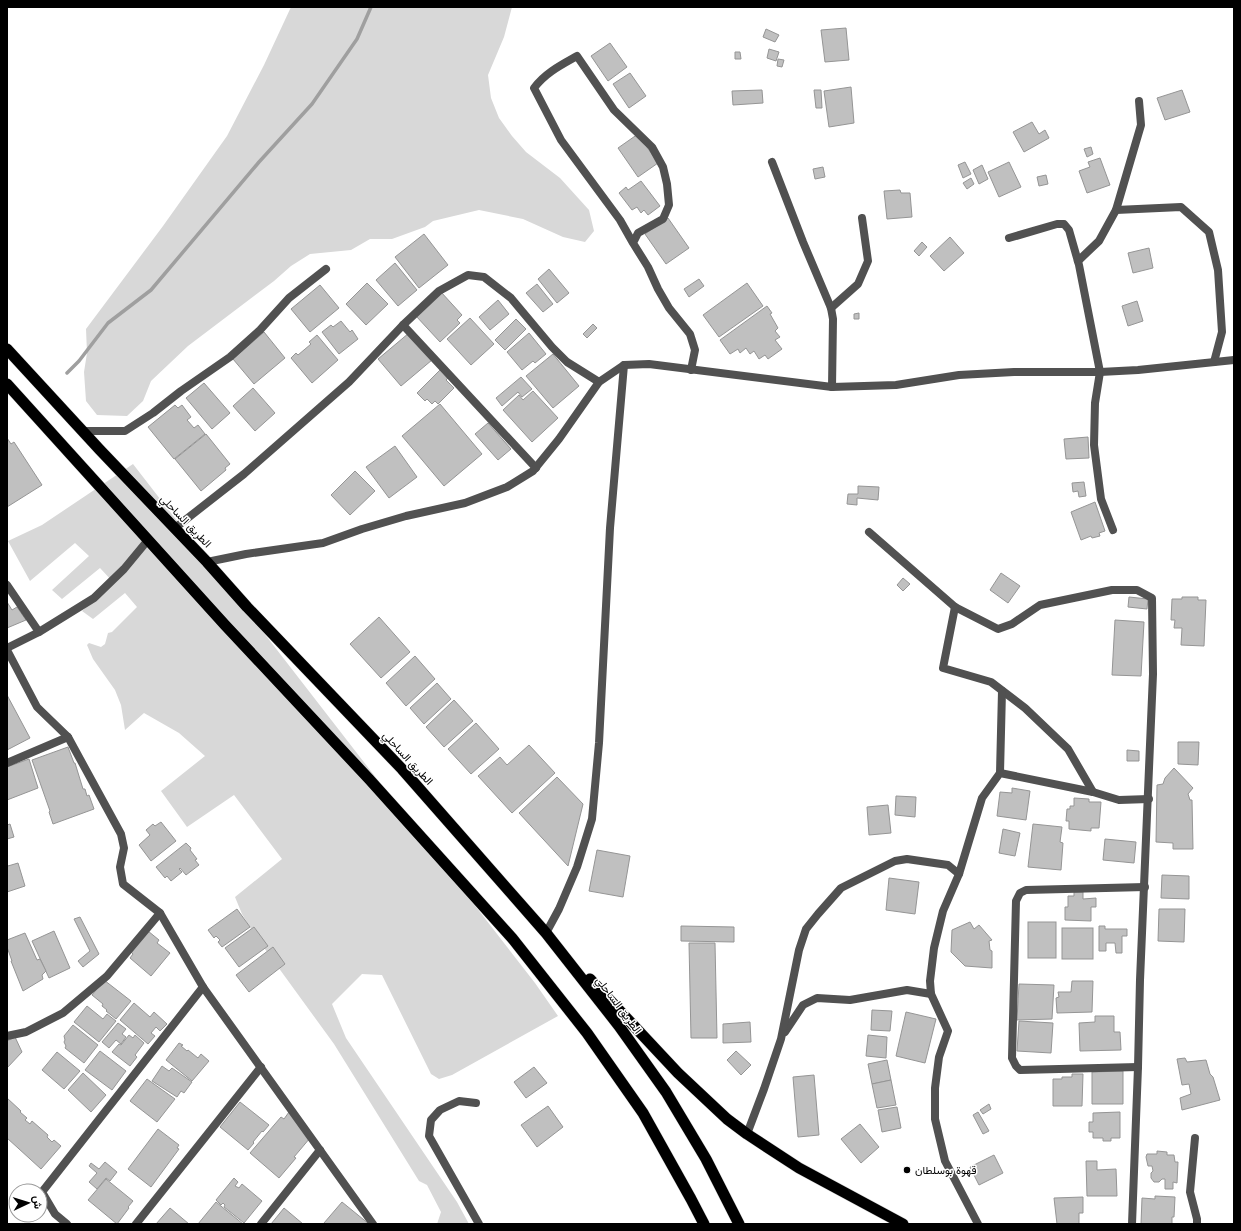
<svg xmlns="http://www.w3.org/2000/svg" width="1241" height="1231" viewBox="0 0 1241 1231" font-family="'Nunito Sans',Vazirmatn,sans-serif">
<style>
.green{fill:#d8d8d8}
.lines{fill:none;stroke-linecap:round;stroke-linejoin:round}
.stream{stroke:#9f9f9f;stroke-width:3.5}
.building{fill:#c0c0c0;stroke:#959595}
.trunk-casing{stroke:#dbdbdb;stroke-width:12}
.minor{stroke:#515151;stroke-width:8}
.tertiary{stroke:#515151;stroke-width:8}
.trunk{stroke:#000;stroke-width:11}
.poi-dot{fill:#000;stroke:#fff;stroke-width:1.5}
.labels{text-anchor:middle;stroke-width:3;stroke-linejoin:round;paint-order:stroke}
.street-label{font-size:11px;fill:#000;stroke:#fff}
.poi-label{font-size:11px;fill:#000;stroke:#fff;text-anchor:start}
</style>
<rect width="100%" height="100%" fill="#fff"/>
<g class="green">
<path d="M291,7H512L504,37L488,75L491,98L499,118L512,136L526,152L560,178L589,210L594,231L585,242L563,237L523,219L479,210L433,221L425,227L392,239H370L351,250L310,254L291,266L274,281L188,346L151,381L143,401L127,416L97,415L86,401L84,372L87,353L86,329L163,226L227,136L264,65Z"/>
<path d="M133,464L535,983L558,1016L452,1075L439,1079L431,1074L382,975L362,974L332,1004L346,1038L457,1202L469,1224H437L441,1212L427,1185L419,1181L334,1044L254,934L242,914L235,897L282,859L234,795L187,827L161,791L205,756L179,733L144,713L125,730L121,705L115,690L93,659L87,645L89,643L101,647L105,644L108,633L112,632L137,607L125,593L93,619L82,611L113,582L100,568L62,599L52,590L89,556L75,543L30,581L8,541L42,525Z"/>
</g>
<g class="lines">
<path class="stream" d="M67,373L79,361L108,323L151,290L259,162L312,104L357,39L371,7"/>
</g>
<g class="building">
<path d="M846,28L849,60L825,62L821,30Z"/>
<path d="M766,29L779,35L775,42L763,37Z"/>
<path d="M610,43L627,67L608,81L591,56Z"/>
<path d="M769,49L779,52L776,61L767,58Z"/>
<path d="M735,52H740L741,59H735Z"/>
<path d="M778,59L784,60L782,67L777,66Z"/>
<path d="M630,73L646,96L629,108L613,84Z"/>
<path d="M851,87L854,123L829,127L824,91Z"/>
<path d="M762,90L763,103L733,105L732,91Z"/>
<path d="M814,90H821L822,108H816Z"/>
<path d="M1182,90L1190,112L1165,120L1157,98Z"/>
<path d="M1032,122L1039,134L1045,130L1049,138L1024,152L1013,132Z"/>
<path d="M638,134L658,163L638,177L618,148Z"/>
<path d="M1091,147L1093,154L1087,157L1084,149Z"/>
<path d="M1100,158L1110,185L1087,193L1079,171L1090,167L1088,162Z"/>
<path d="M965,162L971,174L963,178L958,165Z"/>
<path d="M1009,162L1021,187L999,197L988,172Z"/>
<path d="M982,165L988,179L979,184L973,170Z"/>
<path d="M823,167L825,177L815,179L813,169Z"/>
<path d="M1046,175L1048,184L1039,186L1037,177Z"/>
<path d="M971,178L974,184L967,189L963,183Z"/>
<path d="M641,181L660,206L648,215L644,210L641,213L637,207L632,210L619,193L626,187L628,190Z"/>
<path d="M900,190L901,193H910L912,217L887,219L884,191Z"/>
<path d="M668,218L689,248L666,264L645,234Z"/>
<path d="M424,234L448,265L419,288L395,257Z"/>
<path d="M950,237L964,253L944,271L930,256Z"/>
<path d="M922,242L927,247L919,256L914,251Z"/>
<path d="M1149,248L1153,268L1133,273L1128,253Z"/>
<path d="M395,263L417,290L398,306L376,280Z"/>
<path d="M549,269L569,293L557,303L538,279Z"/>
<path d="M699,279L704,286L689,297L684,289Z"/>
<path d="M367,283L388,304L366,325L346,304Z"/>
<path d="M747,283L763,306L719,337L703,315Z"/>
<path d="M537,284L553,304L543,312L526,293Z"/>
<path d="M320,285L339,308L310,332L291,309Z"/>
<path d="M441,292L462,315L457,320L460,323L440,342L416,316Z"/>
<path d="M498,300L509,314L490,330L479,317Z"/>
<path d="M1137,301L1143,321L1128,326L1122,306Z"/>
<path d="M767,306L772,313L770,314L778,328L775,331L780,337L775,340L782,349L768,359L765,355L759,359L754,351L750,354L746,348L740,353L738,349L730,354L720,340Z"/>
<path d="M859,313V319H854V314Z"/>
<path d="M470,318L494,344L471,365L447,339Z"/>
<path d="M516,319L526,329L505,350L495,340Z"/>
<path d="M341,321L350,332L352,330L358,339L339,354L322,332L331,325L333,327Z"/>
<path d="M593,324L597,328L587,338L583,334Z"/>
<path d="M264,332L285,358L254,384L233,359Z"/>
<path d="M409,333L432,360L401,386L378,359Z"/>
<path d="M529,333L546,354L535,363L533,361L522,370L507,352Z"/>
<path d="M317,335L338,360L312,383L291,358L296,353L298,355L311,344L309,342Z"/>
<path d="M553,354L579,386L553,408L526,376Z"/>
<path d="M440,370L448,378L446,380L454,388L438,404L435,401L432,404L427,399L425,401L417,393Z"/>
<path d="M521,377L532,389L522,397L518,392L502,406L496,398Z"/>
<path d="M204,383L230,413L212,429L186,398Z"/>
<path d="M253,388L275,413L255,431L233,406Z"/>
<path d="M533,391L558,418L532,442L503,410L519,395L523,400Z"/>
<path d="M440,404L482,454L444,486L402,436Z"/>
<path d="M175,405L178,408L182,405L191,417L187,420L194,428L198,425L205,434L174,459L148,427Z"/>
<path d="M488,423L511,449L498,460L475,434Z"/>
<path d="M206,434L230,464L225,468L226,470L201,491L175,459Z"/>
<path d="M1088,437L1089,458L1066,459L1064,439Z"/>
<path d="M7,438L11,444L14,442L42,485L7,507Z"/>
<path d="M395,446L417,477L389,498L366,467Z"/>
<path d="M355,471L375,491L350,515L331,495Z"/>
<path d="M1084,482L1086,496L1079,497L1078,491L1073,492L1072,483Z"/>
<path d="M858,486L879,487L878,500L857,498V505L847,504L848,494H858Z"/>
<path d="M1095,502L1105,531L1099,533L1100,536L1092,538L1091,536L1081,540L1071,512Z"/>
<path d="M1001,573L1020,586L1008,603L990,590Z"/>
<path d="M903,578L910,584L903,591L897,585Z"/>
<path d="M1129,597L1148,599L1147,609L1128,607Z"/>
<path d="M1182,597H1198V600H1206L1204,646L1181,645L1182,628H1174L1175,620H1171L1172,599H1182Z"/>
<path d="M7,602L12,610L17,607L26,620L7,628Z"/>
<path d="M379,617L410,652L381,678L350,644Z"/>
<path d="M1115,620L1144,622L1141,676L1112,675Z"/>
<path d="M415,656L435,679L406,706L386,683Z"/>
<path d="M437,683L451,699L424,724L410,708Z"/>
<path d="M7,695L30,738L7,750Z"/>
<path d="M454,700L473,721L444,747L426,727Z"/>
<path d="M476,723L499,749L471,774L448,749Z"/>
<path d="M1178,742H1199L1198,765L1178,764Z"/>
<path d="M529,745L555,773L512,813L478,776L500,757L507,765Z"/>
<path d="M68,747L74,763H75L83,789H85L87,796L89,795L94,809L53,824L49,812L50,811L32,760Z"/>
<path d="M1127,750L1139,751V761H1127Z"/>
<path d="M29,759L38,788L7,800V767Z"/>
<path d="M1174,768L1193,788L1188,794L1190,800H1192L1193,849H1173V843L1156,842L1157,785L1163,784L1165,778Z"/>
<path d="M557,777L583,804L568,866L519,813Z"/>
<path d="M1012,788L1030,791L1026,820L997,816L1000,792L1012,793Z"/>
<path d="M896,796L916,797L915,817L895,815Z"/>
<path d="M1074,798L1089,799V802H1101L1099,828H1091V831L1069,829V821H1066L1067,809H1070V806H1074Z"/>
<path d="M888,805L891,833L869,835L867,807Z"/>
<path d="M161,822L176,841L151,861L139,845L150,835L146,830L153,824L155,826Z"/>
<path d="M10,824L14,837L7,839V825Z"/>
<path d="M1033,824L1062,827L1060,842L1063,843L1061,870L1028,867Z"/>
<path d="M1003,829L1020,833L1015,856L999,853Z"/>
<path d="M1105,839L1136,842L1134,863L1103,860Z"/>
<path d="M186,843L191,848L190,850L197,859L195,860L199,865L186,875L180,868L179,869L182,872L171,881L167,876L165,878L156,867Z"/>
<path d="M597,850L630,856L623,897L589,891Z"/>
<path d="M7,863L8,866L18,863L25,886L7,892Z"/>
<path d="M1162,875L1189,876V899L1161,898Z"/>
<path d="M889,878L919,882L915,914L886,910Z"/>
<path d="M1074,892H1083V899L1096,898V907H1091V921L1065,920V907H1068V896H1074Z"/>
<path d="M237,909L250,927L222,947L218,942L220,940L216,936L214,938L208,930Z"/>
<path d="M1159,909H1185L1184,942L1158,941Z"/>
<path d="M80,917L99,954L83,967L78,961L90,951L74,919Z"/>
<path d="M970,922L974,929L979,925L992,940L989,941L990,950L992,951V968L965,966L951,952L952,930Z"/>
<rect x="1028" y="922" width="28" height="36"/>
<path d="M681,926L734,927V942L681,941Z"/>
<path d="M1099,926H1105V929H1127V936H1122V953H1116L1115,943H1106V951H1099Z"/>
<path d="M254,927L268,946L239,967L225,948Z"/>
<rect x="1062" y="928" width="31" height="31"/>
<path d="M54,931L70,968L49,978L32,941Z"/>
<path d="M148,931L159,940L157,943L170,953L151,976L130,958L133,954L131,952Z"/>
<path d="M25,933L37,960L40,959L46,971L42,975L43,979L23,991L11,961H12L7,947V940Z"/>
<path d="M689,943H715L717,1038H691Z"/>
<path d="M273,947L285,964L249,992L236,975Z"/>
<path d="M104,980L131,1001L116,1019L106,1011L107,1010L102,1006L103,1004L92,995Z"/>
<path d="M1072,981H1093L1092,1012L1057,1013L1056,998L1059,997L1058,992H1071Z"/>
<path d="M1019,984L1054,985L1052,1019L1017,1020Z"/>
<path d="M134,1003L150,1017L154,1012L167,1024L160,1031L156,1027L151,1033L155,1036L148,1044L120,1020Z"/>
<path d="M87,1006L103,1019L107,1014L116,1021L99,1042L74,1022Z"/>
<path d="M872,1010L892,1011L890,1031L871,1030Z"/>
<path d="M906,1012L936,1019L925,1063L896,1056Z"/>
<path d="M1095,1016H1114V1032H1120L1121,1050L1080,1051L1079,1023L1095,1022Z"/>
<path d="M1019,1021L1053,1023L1051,1053L1017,1051Z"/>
<path d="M750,1022L751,1042L723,1043V1024Z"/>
<path d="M118,1023L126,1029L122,1034L126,1037L121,1044L116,1040L109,1048L102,1042Z"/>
<path d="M73,1025L98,1045L84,1063L65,1048L66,1046L64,1042L65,1040L64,1036Z"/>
<path d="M129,1035L133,1038L135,1035L144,1043L135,1055L137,1057L130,1066L112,1052L119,1044L121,1045Z"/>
<path d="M868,1035L887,1037L886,1058L866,1056Z"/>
<path d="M15,1037L22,1052L7,1068V1041Z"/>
<path d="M179,1043L183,1045L181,1046L187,1051L188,1050L198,1058L201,1054L209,1061L192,1081L166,1060Z"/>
<path d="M100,1051L126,1071L112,1090L85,1070Z"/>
<path d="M736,1051L751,1065L741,1075L727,1060Z"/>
<path d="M57,1052L80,1071L64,1089L42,1070Z"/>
<path d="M1185,1058L1187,1062L1206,1060L1210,1074L1213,1077L1220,1100L1182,1110L1180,1098L1191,1094L1189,1084L1182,1085L1177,1059Z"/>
<path d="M887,1060L891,1080L872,1084L868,1064Z"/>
<path d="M162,1066L169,1071L172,1068L192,1082L184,1093L181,1091L177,1097L152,1081Z"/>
<path d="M534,1067L547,1083L526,1098L514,1082Z"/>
<path d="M1123,1071V1104H1092V1072Z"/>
<path d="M83,1073L106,1095L91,1112L68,1090Z"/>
<path d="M1072,1074H1083L1082,1106H1053V1079H1062V1077H1072Z"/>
<path d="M814,1075L819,1135L798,1137L793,1077Z"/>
<path d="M147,1079L175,1099L157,1122L130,1101Z"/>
<path d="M891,1080L896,1105L877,1108L872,1084Z"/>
<path d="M7,1098L21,1111L20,1112L27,1118L25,1120L30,1124L32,1121L48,1135L47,1137L52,1142L54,1140L61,1146L41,1169L7,1138Z"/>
<path d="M240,1102L269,1125L263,1132L262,1131L253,1142L254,1143L248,1150L220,1127Z"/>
<path d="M989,1104L991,1109L983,1114L980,1110Z"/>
<path d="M548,1106L563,1127L537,1147L521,1125Z"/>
<path d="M897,1107L901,1128L882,1132L878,1110Z"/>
<path d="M289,1112L310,1138L294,1157L296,1158L279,1178L250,1153L281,1117L284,1119Z"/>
<path d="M978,1112L989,1131L983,1134L973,1115Z"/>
<path d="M1120,1112V1138H1111V1141H1103V1138H1093V1132H1089V1122H1093V1113Z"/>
<path d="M860,1124L879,1147L861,1163L841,1139Z"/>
<path d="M158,1129L179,1145L177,1148L179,1149L151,1187L128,1169Z"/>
<path d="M1157,1151L1167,1152V1155H1174L1175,1162H1178L1177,1183L1173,1182V1189H1165V1179H1162L1159,1182H1154L1151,1178V1173L1153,1171L1152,1166H1148L1146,1157L1147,1154H1157Z"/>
<path d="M994,1155L1003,1173L979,1185L970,1167Z"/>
<path d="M1086,1161H1097V1170L1116,1169L1117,1196H1087Z"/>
<path d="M105,1162L117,1172L110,1181L106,1178L97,1189L89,1182L97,1173L89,1166L91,1163L99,1169Z"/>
<path d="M234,1178L238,1182L235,1186L239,1188L242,1184L262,1201L244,1223L224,1207L225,1205L223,1203L221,1205L216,1200Z"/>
<path d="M106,1179L133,1201L128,1207L129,1208L117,1224L88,1200Z"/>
<path d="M1155,1196L1175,1197L1174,1217H1172V1224H1141L1142,1198L1155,1199Z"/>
<path d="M1083,1197V1213H1079V1224H1057L1054,1198Z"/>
<path d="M216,1202L243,1224H198Z"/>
<path d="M342,1202L369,1224H325L324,1223Z"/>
<path d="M170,1208L189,1224H156Z"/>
<path d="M284,1208L303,1224H271Z"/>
</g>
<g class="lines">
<defs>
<g id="trunk">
<path d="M7,349L100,450L207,562L247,607L402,769L546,933L619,1026L666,1092L706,1159L739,1224"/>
<path d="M7,384L225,625L369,779L512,938L587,1033L643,1113L691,1199L704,1224"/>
<path d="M590,979L678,1073L727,1119L747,1134L799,1168L903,1224"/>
</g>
</defs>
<use href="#trunk" class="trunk-casing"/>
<g class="minor">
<path d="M772,162L803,242L831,308L833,319L832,387"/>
<path d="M1116,210L1141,125L1139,101"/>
<path d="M1009,238L1057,224H1064L1069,230L1079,265L1100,372L1095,403L1094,445L1101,499L1113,530"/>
<path d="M633,243L620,220L561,140L534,88C545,73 561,65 577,56L614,110L652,147L663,167L667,184L669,205L663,219L638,233L633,243L648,267L658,289L669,308L690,334L695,350L691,370"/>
<path d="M1078,261L1099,241L1116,210L1181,207L1209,232L1218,270L1222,332L1214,362"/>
<path d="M831,308L858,284L868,261L862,218"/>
<path d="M403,325L536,468"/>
<path d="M83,431H125L153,413L181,391L230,357L260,330L289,298L326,269"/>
<path d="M175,528L244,474L349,382L403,325L439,291L468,275L484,277L511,298L552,347L567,362L599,382"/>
<path d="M869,532L955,607L998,629L1012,624L1040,605L1112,590H1137L1152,598L1153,674L1140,980L1138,1067L1132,1224"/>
<path d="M207,562L246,554L323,543L362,529L406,516L465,503L507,487L533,471L559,439L599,382L624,365L649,364L832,387L896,385L959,375L1014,372H1100L1138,370L1234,360"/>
<path d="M7,585L39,632"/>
<path d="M955,607L943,668L991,682L1025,708L1068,749L1093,792L1119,800L1149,799"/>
<path d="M7,650L37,707L68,737L121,834L124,848L120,867L123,884L160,913L203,987L373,1224"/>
<path d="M7,763L68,737"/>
<path d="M1000,773L1002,691"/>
<path d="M546,933L559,909L577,867L592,819L599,743L610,528L624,365"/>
<path d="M785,1032L803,1005L817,998L850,1000L907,990L931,994"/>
<path d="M7,1036L26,1032L63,1013L107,976L160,913"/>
<path d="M1138,1067L1020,1070L1016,1066L1012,1058L1016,901L1020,893L1026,890L1145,887"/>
<path d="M476,1103L459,1101L440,1110L431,1120L429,1136L479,1224"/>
<path d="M747,1134L764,1089L781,1039L799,950L806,929L818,914L841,888L895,861L907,859L948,865L959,874"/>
<path d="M1195,1138L1190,1192L1197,1219V1224"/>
<path d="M67,1224L55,1214L42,1192L203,987"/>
<path d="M136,1224L261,1067"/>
<path d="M261,1224L320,1150"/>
<path d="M978,1224L945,1161L935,1119V1088L939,1057L948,1031L931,994L930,981L934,948L943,911L959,874L982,798L1000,773L1093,792"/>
</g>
<path class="tertiary" d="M7,648L39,632L94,598L124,569L148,540"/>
<use href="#trunk" class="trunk"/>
</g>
<circle class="poi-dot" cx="907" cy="1170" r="4"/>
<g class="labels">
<g class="street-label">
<text transform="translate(186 521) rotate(46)" y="4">الطريق الساحلي</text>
<text transform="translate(408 758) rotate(47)" y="4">الطريق الساحلي</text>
<text transform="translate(619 1005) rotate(53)" y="4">الطريق الساحلي</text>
</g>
<g class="poi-label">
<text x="915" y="1174">قهوة بوسلطان</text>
</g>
</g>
<rect width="1241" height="1231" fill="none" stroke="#000000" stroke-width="16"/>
<g transform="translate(28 1203) rotate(86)"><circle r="19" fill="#ffffff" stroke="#999999"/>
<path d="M0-3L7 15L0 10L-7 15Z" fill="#000000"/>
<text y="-6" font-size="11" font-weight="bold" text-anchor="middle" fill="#000000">ش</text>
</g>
</svg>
